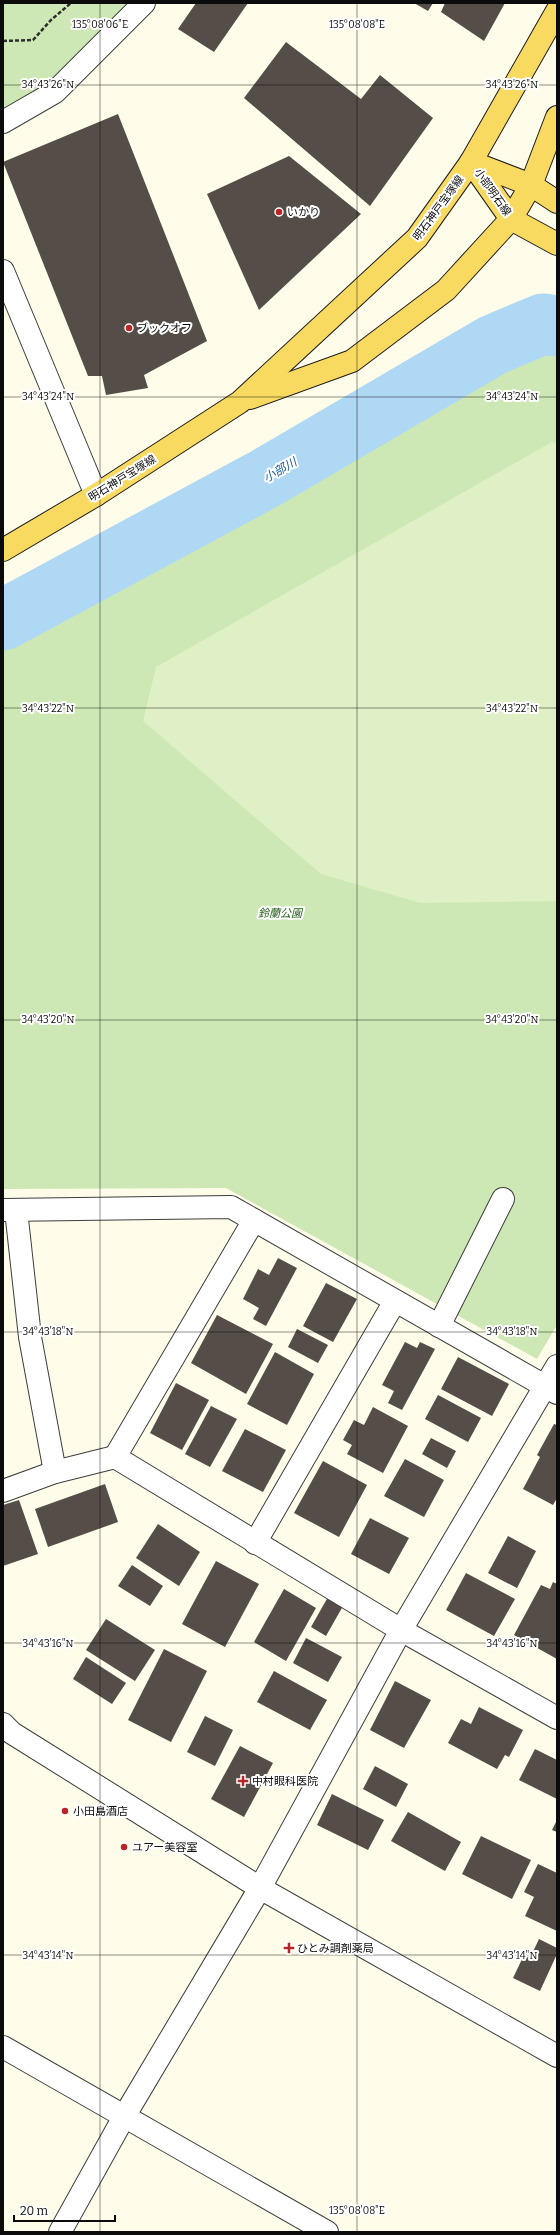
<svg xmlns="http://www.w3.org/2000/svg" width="560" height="2235" viewBox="0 0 560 2235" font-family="Bitter,'Noto Sans JP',serif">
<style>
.green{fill:#cde8b4}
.pitch{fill:#dfefc6}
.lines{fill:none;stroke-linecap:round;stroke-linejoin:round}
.river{stroke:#afd8f5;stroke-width:61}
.building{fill:#544d48}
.minor-casing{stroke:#3e3e3e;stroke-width:24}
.tertiary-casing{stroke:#3e3e3e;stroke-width:24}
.primary-casing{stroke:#1c1c1c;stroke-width:24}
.path{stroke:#2d2d2d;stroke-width:2.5;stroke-dasharray:4 2;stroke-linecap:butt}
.minor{stroke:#fff;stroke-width:22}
.tertiary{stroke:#fff;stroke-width:22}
.primary{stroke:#f8da60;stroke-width:22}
.ticks{fill:none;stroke:#0b0b0b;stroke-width:1;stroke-opacity:0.45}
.poi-dot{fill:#b92525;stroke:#fff;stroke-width:1.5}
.labels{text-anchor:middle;stroke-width:4;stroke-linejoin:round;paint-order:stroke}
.street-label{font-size:11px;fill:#0b0b0b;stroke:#fff}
.poi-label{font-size:11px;fill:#0b0b0b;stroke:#fff;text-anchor:start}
.park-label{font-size:11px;font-style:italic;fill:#28621d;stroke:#fff}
.water-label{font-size:12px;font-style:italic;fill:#165b9b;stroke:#fff}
.ticks-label{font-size:10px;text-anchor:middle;fill:#0b0b0b;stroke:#fff;stroke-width:4;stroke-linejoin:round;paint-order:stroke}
</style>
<rect width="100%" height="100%" fill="#fffce9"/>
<g class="green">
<path d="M3,3H144L3,122Z"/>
<path d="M545,339L557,340V1325L537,1359L226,1188L3,1189V637L285,489L498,357Z"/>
</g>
<path class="pitch" d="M552,442L557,443V901L420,903L321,874L143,721L156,667Z"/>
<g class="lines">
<path class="river" d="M3,620L266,478L493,345L543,324L557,326"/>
</g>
<g class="building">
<path d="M196,3H248L214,52L178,29Z"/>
<path d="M414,3H433L428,11Z"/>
<path d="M445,3H505L484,41L441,12Z"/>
<path d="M286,42L361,99L380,75L433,118L370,206L244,98Z"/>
<path d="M118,114L207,341L144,375L148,388L106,395L102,376H88L3,162Z"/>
<path d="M289,156L361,214L259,310L207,194Z"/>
<path d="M278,1258L297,1268L266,1326L253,1319L259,1308L243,1299L258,1269L269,1275Z"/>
<path d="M326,1283L357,1299L333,1342L303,1326Z"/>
<path d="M217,1315L273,1344L246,1394L191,1363Z"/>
<path d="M297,1329L328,1345L318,1363L288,1347Z"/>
<path d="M405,1342L417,1348L420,1342L435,1349L402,1410L388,1403L394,1391L382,1385Z"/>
<path d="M275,1352L314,1374L287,1425L247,1404Z"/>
<path d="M458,1357L509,1384L492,1416L441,1389Z"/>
<path d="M176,1383L209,1400L182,1450L150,1433Z"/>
<path d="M438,1395L481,1418L468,1442L425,1419Z"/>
<path d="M211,1406L237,1419L210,1467L185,1454Z"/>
<path d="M373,1407L408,1426L383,1473L347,1454L352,1445L343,1440L354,1420L364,1425Z"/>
<path d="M554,1424L557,1425V1498L553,1505L523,1489L540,1457L537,1455Z"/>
<path d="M245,1429L286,1450L263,1492L222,1471Z"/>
<path d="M431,1438L456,1451L447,1468L422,1454Z"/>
<path d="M405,1459L444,1480L424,1517L384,1496Z"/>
<path d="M323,1461L367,1485L339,1537L294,1513Z"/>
<path d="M105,1484L118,1522L48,1547L35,1509Z"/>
<path d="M19,1500L38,1554L3,1566V1505Z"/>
<path d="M370,1518L409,1538L389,1574L351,1554Z"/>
<path d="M158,1524L200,1552L179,1586L136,1558Z"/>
<path d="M508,1536L536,1551L517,1588L488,1573Z"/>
<path d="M216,1561L259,1584L225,1647L182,1624Z"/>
<path d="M132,1565L163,1586L150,1606L118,1586Z"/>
<path d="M466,1573L515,1599L494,1636L446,1610Z"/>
<path d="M553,1582L557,1584V1659L514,1635L541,1585L550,1589Z"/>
<path d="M284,1589L316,1608L286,1661L254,1642Z"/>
<path d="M328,1597L343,1606L326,1636L311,1627Z"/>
<path d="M106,1619L155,1650L135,1681L86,1650Z"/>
<path d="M306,1638L342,1657L328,1682L293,1663Z"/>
<path d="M164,1649L207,1671L171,1742L128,1720Z"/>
<path d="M86,1657L126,1683L112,1704L73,1679Z"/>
<path d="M274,1671L327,1700L310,1730L257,1702Z"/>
<path d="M395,1681L431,1700L404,1748L370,1730Z"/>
<path d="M479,1707L523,1730L509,1757L505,1755L497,1769L448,1743L461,1719L471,1724Z"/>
<path d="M205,1716L233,1730L215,1766L187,1752Z"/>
<path d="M240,1746L273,1763L244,1817L211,1799Z"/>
<path d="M535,1749L557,1760V1799L519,1780Z"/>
<path d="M375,1766L408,1784L396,1807L363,1789Z"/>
<path d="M332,1794L384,1820L368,1850L317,1825Z"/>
<path d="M408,1812L461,1842L445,1871L391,1841Z"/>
<path d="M557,1820V1832L552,1830Z"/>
<path d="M481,1836L531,1860L512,1899L462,1874Z"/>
<path d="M538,1864L557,1873V1931L525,1916L534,1897L524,1892Z"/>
<path d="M539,1939L557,1948V1954L540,1991L513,1978L524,1955L530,1958Z"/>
</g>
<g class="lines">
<defs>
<g id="minor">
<path d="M3,122L55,92L144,3"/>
<path d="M3,271L96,495"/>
<path d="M3,1210L231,1207L557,1393"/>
<path d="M16,1210L30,1337L55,1472"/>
<path d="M439,1326L503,1199"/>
<path d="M115,1457L254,1220"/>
<path d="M3,1491L55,1472L115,1457L401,1630L557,1718"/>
<path d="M255,1543L395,1301"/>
<path d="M3,2047L327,2232"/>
</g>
<g id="tertiary">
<path d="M3,1724L12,1733L260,1888L557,2056"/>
<path d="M60,2232L125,2115L260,1888L401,1630L557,1366"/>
</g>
<g id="primary">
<path d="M471,162L511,219L557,244"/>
<path d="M471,162L531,185L557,202"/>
<path d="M250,398L352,361L446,290L511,219L531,185L557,117"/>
<path d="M3,550L96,495L240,402L417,238L471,162L557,11"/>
</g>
</defs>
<use href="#minor" class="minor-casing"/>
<use href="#tertiary" class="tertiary-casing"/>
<use href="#primary" class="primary-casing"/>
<path class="path" d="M3,41L33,40L51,20L71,3"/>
<use href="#minor" class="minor"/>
<use href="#tertiary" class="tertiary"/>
<use href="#primary" class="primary"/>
</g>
<path class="ticks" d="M100,3V2232M357,3V2232M3,85H557M3,397H557M3,708H557M3,1020H557M3,1332H557M3,1643H557M3,1955H557"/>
<g class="poi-dot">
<circle cx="279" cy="212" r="4"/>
<circle cx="129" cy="328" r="4"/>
<path d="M241 1775h4v4h4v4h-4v4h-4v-4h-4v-4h4z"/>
<circle cx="65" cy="1811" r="4"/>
<circle cx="124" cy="1847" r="4"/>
<path d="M287 1942h4v4h4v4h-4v4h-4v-4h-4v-4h4z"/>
</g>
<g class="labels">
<g class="street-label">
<text transform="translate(493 192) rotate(55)" y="4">小部明石線</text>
<text transform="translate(438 208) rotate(-54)" y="4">明石神戸宝塚線</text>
<text transform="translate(122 478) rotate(-32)" y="4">明石神戸宝塚線</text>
</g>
<g class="poi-label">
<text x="287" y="216">いかり</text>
<text x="137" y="332">ブックオフ</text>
<text x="252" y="1785">中村眼科医院</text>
<text x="73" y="1815">小田島酒店</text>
<text x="132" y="1851">ユアー美容室</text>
<text x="297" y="1952">ひとみ調剤薬局</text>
</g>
<g class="park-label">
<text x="280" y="917">鈴蘭公園</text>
</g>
<g class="water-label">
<text transform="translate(280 470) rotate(-30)" y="4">小部川</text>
</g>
</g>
<g class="ticks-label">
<text x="100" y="28">135°08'06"E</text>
<text x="357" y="28">135°08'08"E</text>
<text x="48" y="88">34°43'26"N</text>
<text x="512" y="88">34°43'26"N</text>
<text x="48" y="400">34°43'24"N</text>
<text x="512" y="400">34°43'24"N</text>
<text x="48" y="712">34°43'22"N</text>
<text x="512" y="712">34°43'22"N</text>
<text x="48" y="1023">34°43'20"N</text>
<text x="512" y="1023">34°43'20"N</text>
<text x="48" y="1335">34°43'18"N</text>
<text x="512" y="1335">34°43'18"N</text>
<text x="48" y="1647">34°43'16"N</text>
<text x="512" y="1647">34°43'16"N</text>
<text x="48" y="1959">34°43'14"N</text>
<text x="512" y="1959">34°43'14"N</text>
<text x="357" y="2214">135°08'08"E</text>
</g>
<rect width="560" height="2235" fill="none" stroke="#0b0b0b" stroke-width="8"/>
<path d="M14 2215v6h101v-6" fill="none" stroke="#0b0b0b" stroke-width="2"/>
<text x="20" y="2215" font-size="12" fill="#0b0b0b" stroke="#ffffff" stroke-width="3" paint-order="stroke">20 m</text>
</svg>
